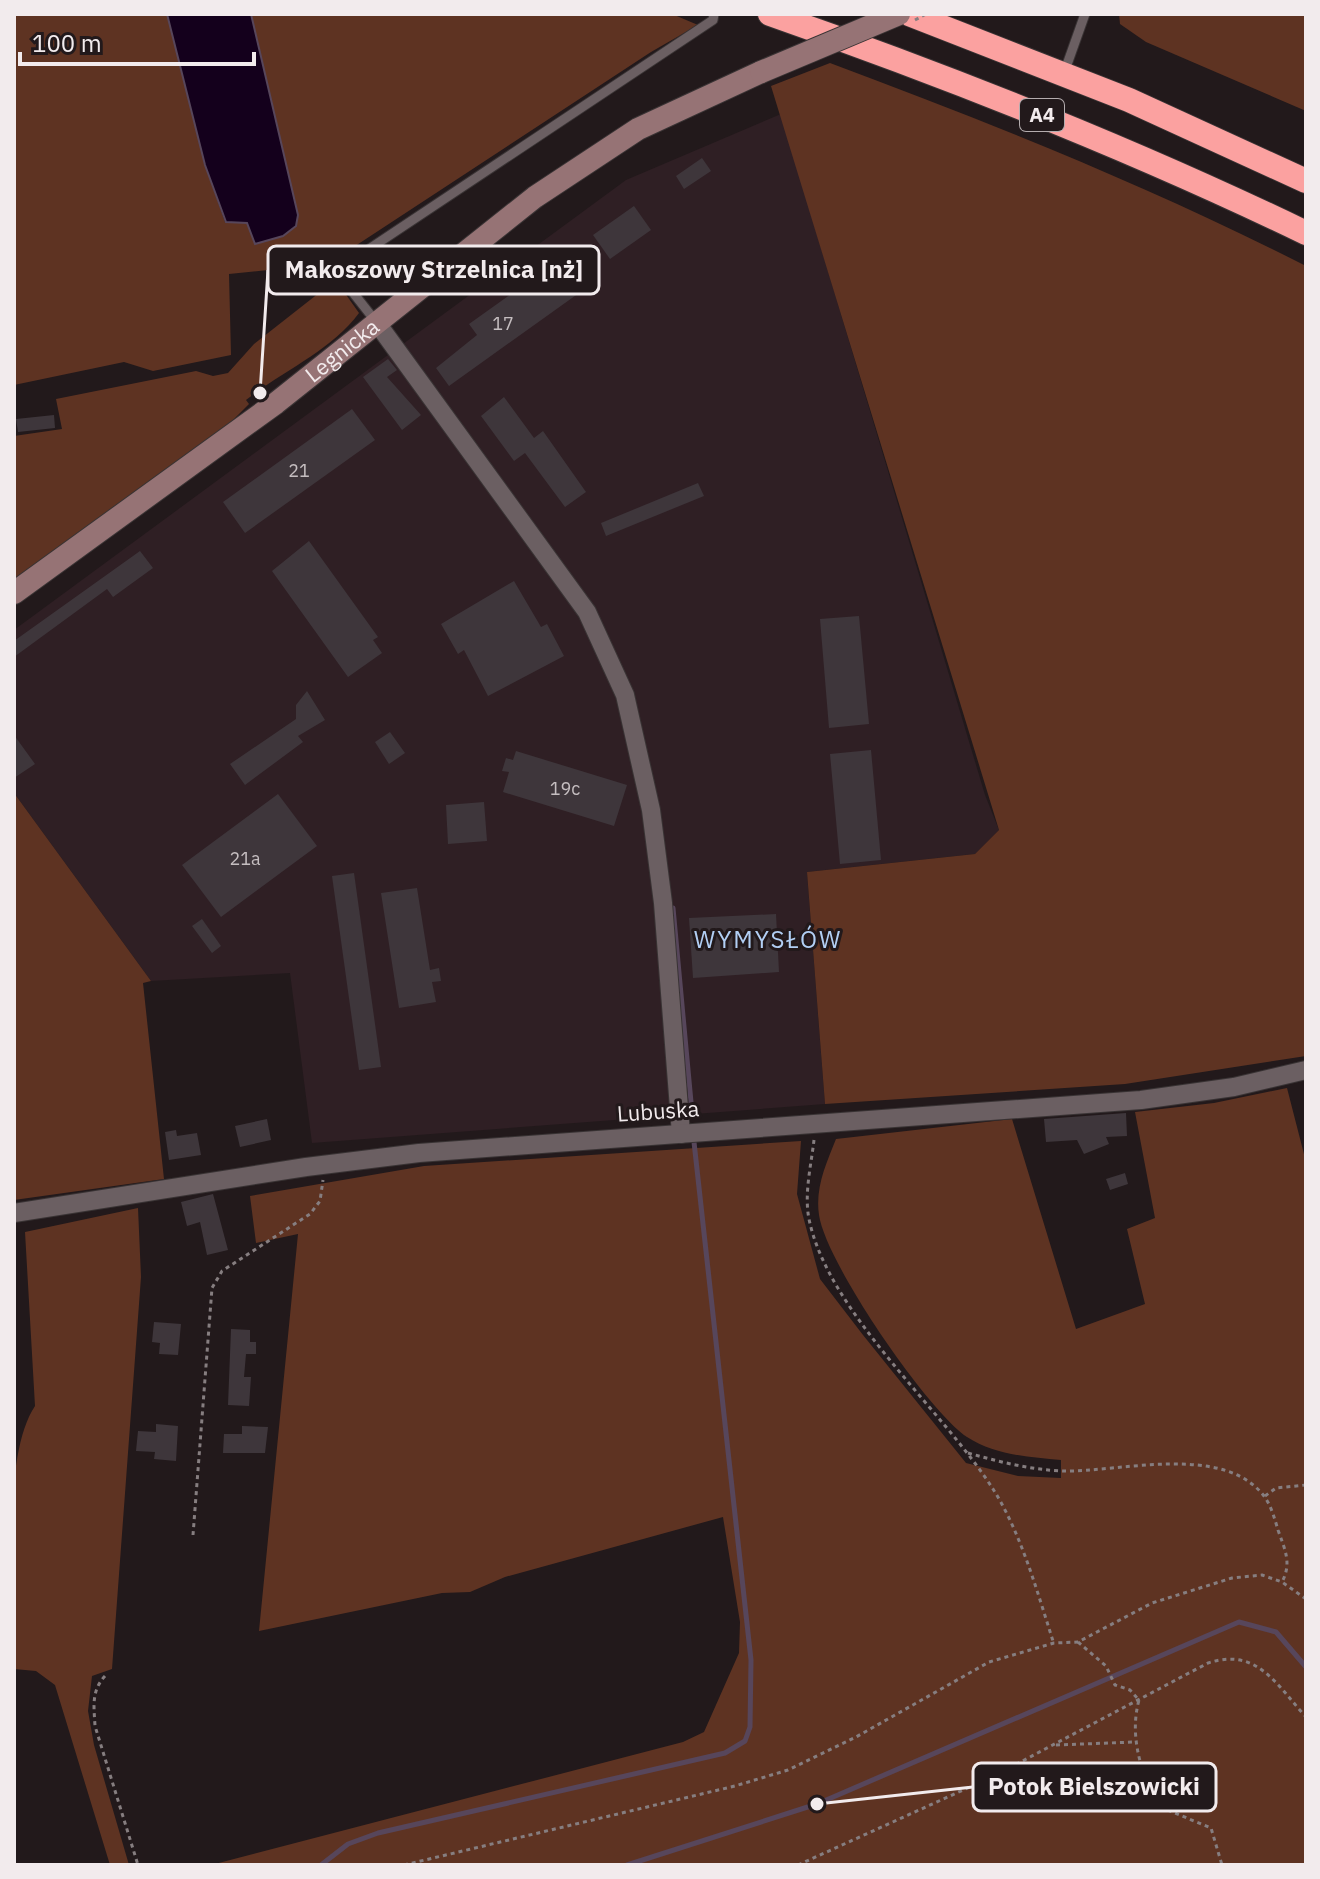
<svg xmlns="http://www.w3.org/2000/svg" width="1320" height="1879" viewBox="0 0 1320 1879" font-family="'IBM Plex Sans',sans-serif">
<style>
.built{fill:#2f1f24}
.green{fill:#5e3322}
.water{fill:#14001c;stroke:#57465b;stroke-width:2}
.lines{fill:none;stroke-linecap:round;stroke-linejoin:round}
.stream{stroke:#57465b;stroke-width:5}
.building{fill:#3e363b}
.service-casing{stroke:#393334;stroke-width:11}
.minor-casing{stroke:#393334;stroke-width:20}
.secondary-casing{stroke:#393334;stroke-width:24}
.motorway-casing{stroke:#393334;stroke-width:26}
.path{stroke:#867e80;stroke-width:3;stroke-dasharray:4 4;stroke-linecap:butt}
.service{stroke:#6b5f62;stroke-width:9}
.minor{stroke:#6b5f62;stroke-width:18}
.secondary{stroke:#967375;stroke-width:22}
.motorway{stroke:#fba1a0;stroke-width:24}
.secondary-bridge-casing{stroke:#393334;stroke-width:24;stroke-linecap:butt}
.path-bridge{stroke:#867e80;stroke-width:3;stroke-dasharray:4 4;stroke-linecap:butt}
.secondary-bridge{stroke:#967375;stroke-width:22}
.labels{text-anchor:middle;stroke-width:6;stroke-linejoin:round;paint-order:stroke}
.number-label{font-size:18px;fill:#c5bec0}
.shield{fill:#22191b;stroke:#b4acae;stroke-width:2}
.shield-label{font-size:20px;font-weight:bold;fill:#f2ebed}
.street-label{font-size:22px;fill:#f2ebed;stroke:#22191b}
.neighbourhood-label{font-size:24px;letter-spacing:2px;fill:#b2cff4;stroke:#22191b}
.leader{fill:none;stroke:#f2ebed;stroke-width:3}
.callout-dot{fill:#f2ebed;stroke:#22191b;stroke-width:3}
.callout{fill:#22191b;stroke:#f2ebed;stroke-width:3}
.callout-label{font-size:24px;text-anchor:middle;font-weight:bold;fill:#f2ebed}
</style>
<rect width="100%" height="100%" fill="#22191b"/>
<path class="built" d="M781,114L985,795L999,830L975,854L807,872L825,1104L312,1143L290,973L151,981L14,793V630L626,180Z"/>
<g class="green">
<path d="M14,14H167L205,165L225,222L248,223L298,215L251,14H672L698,25L651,52L343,254L307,266L229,274L231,355L153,371L124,362L14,385Z"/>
<path d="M1119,14H1306V111L1146,42L1120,24Z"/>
<path d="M830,63C991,123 1153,188 1306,266V1056L1125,1084L825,1104L807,872L975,854L999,830L771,86Z"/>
<path d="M332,287L342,289L359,313C331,351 284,370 246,400L249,404L219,434L14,583V436L62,429L56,399L196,371L213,376L228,373L254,344L324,289Z"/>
<path d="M14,793L151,981L143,983L164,1179L14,1200Z"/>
<path d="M1287,1088L1306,1162V1865H211L683,1742L704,1732L739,1653L740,1622L723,1517L505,1577L470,1592L442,1593L259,1631L298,1234L256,1243L250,1196L424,1166L801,1141L797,1194L820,1279L863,1335L966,1463L1018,1476L1061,1478V1460C1028,1457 995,1455 967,1437C927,1410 826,1263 819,1215C815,1188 826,1164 836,1139L1012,1119L1076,1329L1145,1304L1127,1229L1155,1218L1135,1112L1214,1103Z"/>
<path d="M138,1208L141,1277L112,1669L92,1676L88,1711L94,1745L129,1865H110L55,1685L36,1671L14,1669C14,1604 0,1458 35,1406L25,1232Z"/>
</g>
<path class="water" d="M167,14H251L298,215L296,226L283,236L255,244L247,223L226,222L205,165Z"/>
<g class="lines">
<g class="stream">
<path d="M673,908L692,1113"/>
<path d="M321,1865L348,1844L378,1833L725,1753L745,1741L750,1727L751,1660L694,1142"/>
<path d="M627,1865L817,1804L1239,1622L1276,1632L1306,1667"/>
</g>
</g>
<g class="building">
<path d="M702,158L711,171L684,189L676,176Z"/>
<path d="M634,206L651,230L610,259L593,235Z"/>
<path d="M556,262L579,293L449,386L436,368L477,335L469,324Z"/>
<path d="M388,359L397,370L387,377L421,415L402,430L363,377Z"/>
<path d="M504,397L534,438L543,431L586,492L565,507L525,453L514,461L481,416Z"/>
<path d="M352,409L375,440L245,533L223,502Z"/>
<path d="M54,415L55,428L18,432L16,419Z"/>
<path d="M698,483L704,496L606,536L601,523Z"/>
<path d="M309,541L378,637L373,640L382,653L348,677L272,571Z"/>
<path d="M140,551L153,568L113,597L107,589L14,657V641Z"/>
<path d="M514,581L541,627L547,624L564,656L488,696L464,650L458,654L441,624Z"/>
<path d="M859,616L869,724L829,728L820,619Z"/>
<path d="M307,691L325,720L298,736L303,742L245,785L230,764L296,719V705Z"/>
<path d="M390,732L405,753L389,764L375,742Z"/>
<path d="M14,735L35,764L14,778Z"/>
<path d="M871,750L881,860L840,864L830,754Z"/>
<path d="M516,751L627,785L614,826L503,792L509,772L502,771L506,758L513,760Z"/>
<path d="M278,794L317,846L221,917L182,865Z"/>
<path d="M484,802L487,841L448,844L446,805Z"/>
<path d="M354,873L381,1067L359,1070L332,876Z"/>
<path d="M417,888L430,970L439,968L441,981L432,982L436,1002L399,1008L381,893Z"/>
<path d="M776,914L779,972L693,978L689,918Z"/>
<path d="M202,919L221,946L212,953L192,926Z"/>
<path d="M1126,1113L1127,1136L1106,1137L1109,1144L1084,1154L1077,1140L1046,1142L1044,1119Z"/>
<path d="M267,1119L271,1140L240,1147L235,1126Z"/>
<path d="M176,1130L177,1136L197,1133L201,1155L169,1160L165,1132Z"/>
<path d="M1125,1173L1128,1184L1110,1190L1106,1179Z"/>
<path d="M213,1194L228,1250L207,1255L200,1222L187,1226L181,1202Z"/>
<path d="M154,1322L181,1324L178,1355L159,1354L160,1343L152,1342Z"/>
<path d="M231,1329L250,1330V1342H256V1354H246L244,1377H251L249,1406L228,1405Z"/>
<path d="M156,1424L178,1426L176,1461L154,1459L155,1452L136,1451L138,1431L156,1432Z"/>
<path d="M242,1426L268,1427L265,1453H223L224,1434H242Z"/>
</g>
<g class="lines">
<defs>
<g id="service">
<path d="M1064,73L1085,14"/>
<path d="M377,323L336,271L713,20L714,14"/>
</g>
<g id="minor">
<path d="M377,323L587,612L625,695L651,810L663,903L681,1134"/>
<path d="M14,1213L306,1167L419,1153L1141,1100L1234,1087L1306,1070"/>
</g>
<g id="secondary">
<path id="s1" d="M14,593L276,403L535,197L638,129L761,72"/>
</g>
<g id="motorway">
<path d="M770,14C953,78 1132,149 1306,233"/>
<path d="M909,14L1129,100L1306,181"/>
</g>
</defs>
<use href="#service" class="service-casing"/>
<use href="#minor" class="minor-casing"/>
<use href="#secondary" class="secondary-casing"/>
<use href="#motorway" class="motorway-casing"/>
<g class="path">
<path d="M814,1140C811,1166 804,1194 809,1219C828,1312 941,1408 993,1489C1021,1533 1037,1591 1053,1641"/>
<path d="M968,1453C1000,1462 1031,1470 1064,1471C1121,1472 1223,1443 1264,1496C1271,1505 1275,1520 1278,1530C1285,1550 1292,1563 1282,1582"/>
<path d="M1265,1496L1276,1488L1306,1485"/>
<path d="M193,1535L212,1288L222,1271L310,1214L320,1201L323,1180"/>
<path d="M1078,1642L1106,1666L1115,1685L1130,1690L1139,1700C1129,1736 1141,1773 1158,1806L1211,1828L1222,1865"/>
<path d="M105,1676C91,1691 94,1707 95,1726L138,1865"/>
<path d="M1056,1745L1135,1742"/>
<path d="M404,1865L735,1786L788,1770L856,1737L989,1662L1054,1643L1078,1642L1152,1603L1232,1578L1262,1575L1282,1582L1306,1599"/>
<path d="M798,1865L994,1776L1208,1663C1257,1647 1276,1684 1306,1717"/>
</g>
<use href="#service" class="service"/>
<use href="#minor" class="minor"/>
<use href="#secondary" class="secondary"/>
<use href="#motorway" class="motorway"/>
<defs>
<path id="secondary-bridge" d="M761,72L899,14"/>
</defs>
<use href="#secondary-bridge" class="secondary-bridge-casing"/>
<path class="path-bridge" d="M915,20L926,14"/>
<use href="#secondary-bridge" class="secondary-bridge"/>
</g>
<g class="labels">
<g class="number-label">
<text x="503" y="330">17</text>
<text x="299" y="477">21</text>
<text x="565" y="795">19c</text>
<text x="245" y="865">21a</text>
</g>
<rect class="shield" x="1020" y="99" width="44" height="32" rx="6"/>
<g class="shield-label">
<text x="1042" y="122">A4</text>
</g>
<g class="street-label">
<text dy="8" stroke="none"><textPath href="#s1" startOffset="408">Legnicka</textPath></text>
<text transform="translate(658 1111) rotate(-4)" y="8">Lubuska</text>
</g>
<g class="neighbourhood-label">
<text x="768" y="948">WYMYSŁÓW</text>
</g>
</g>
<path class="leader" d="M260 393L268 270M817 1804L973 1787"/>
<g class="callout-dot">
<circle cx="260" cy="393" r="8"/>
<circle cx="817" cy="1804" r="8"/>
</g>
<g class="callout">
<rect x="268" y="246" width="331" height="48" rx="8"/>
<rect x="973" y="1763" width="243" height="48" rx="8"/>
</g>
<g class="callout-label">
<text x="434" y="278">Makoszowy Strzelnica [nż]</text>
<text x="1094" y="1795">Potok Bielszowicki</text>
</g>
<rect width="1320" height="1879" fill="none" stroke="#f2ebed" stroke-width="32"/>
<path d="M20 52v12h234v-12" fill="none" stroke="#f2ebed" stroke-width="4"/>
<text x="32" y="52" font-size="24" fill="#f2ebed" stroke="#22191b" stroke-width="6" paint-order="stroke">100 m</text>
</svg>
